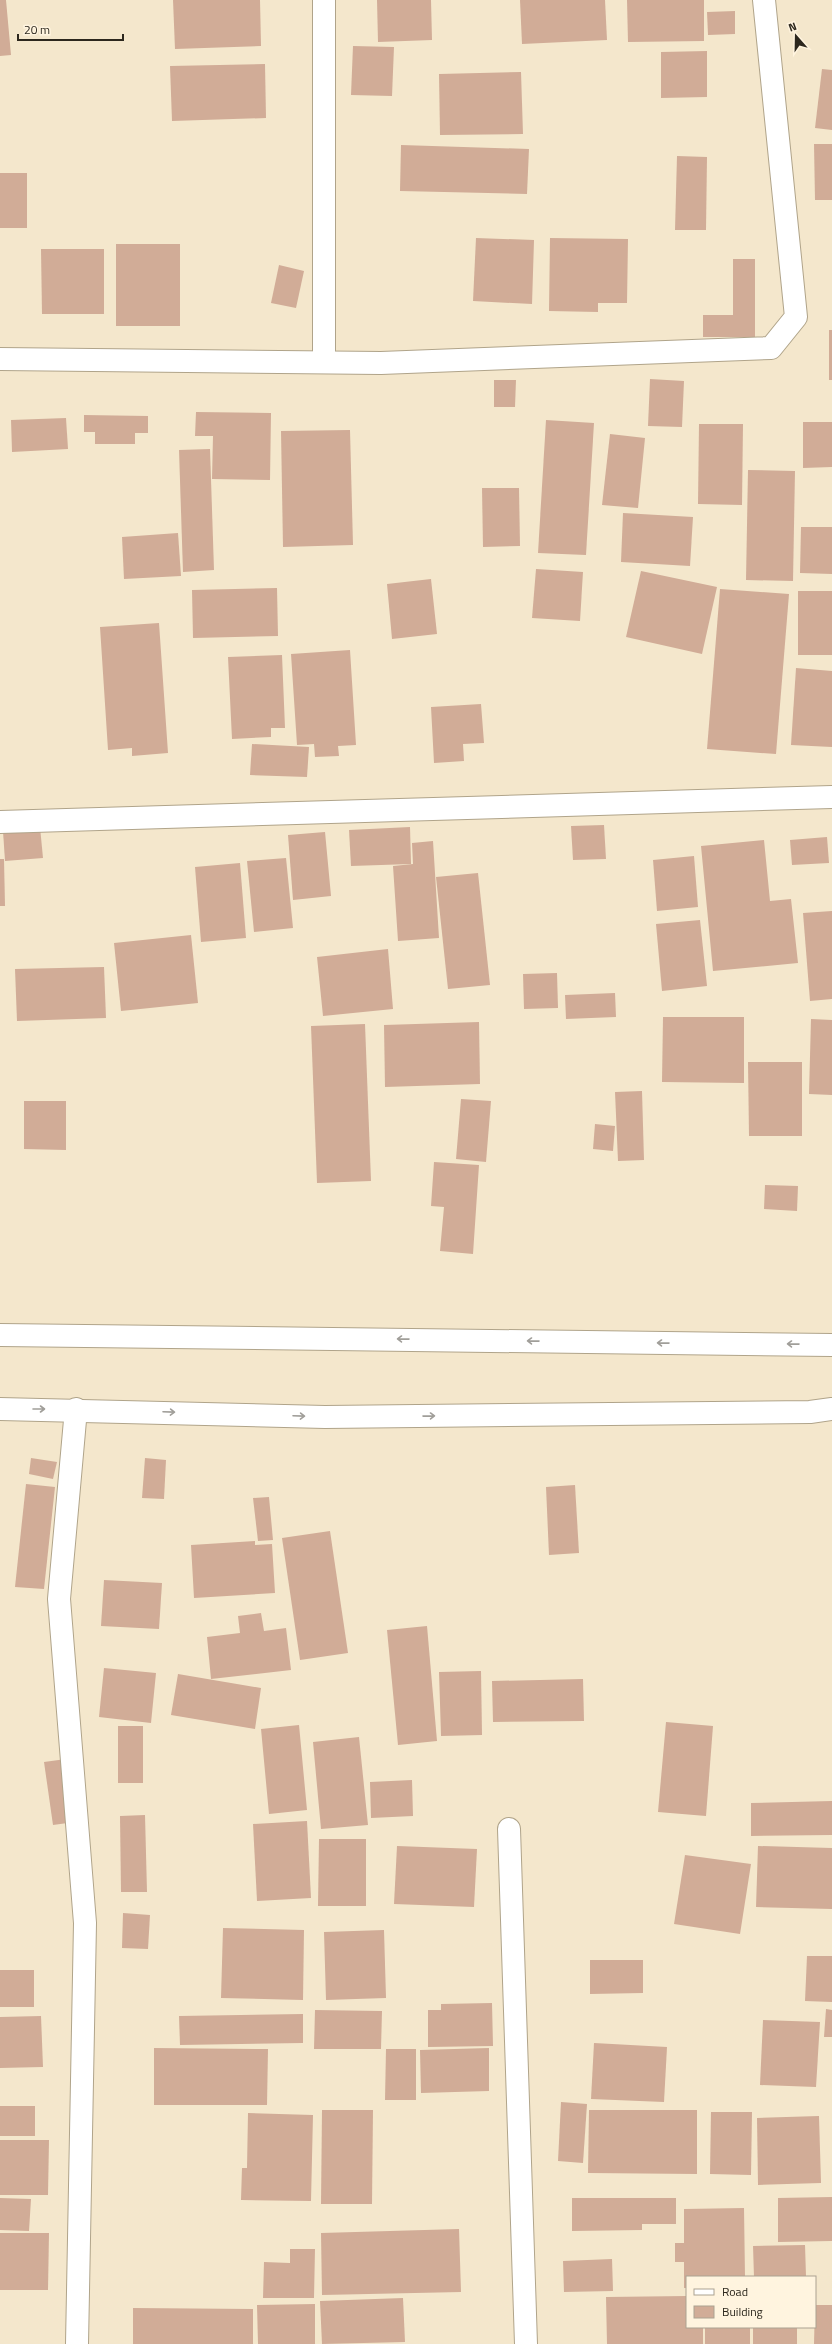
<svg xmlns="http://www.w3.org/2000/svg" width="832" height="2344" viewBox="0 0 832 2344" font-family="'Titillium Web',sans-serif">
<style>
.building{fill:#d1ac97}
.lines{fill:none;stroke-linecap:round;stroke-linejoin:round}
.minor-casing{stroke:#b0a48a;stroke-width:24}
.tertiary-casing{stroke:#b0a48a;stroke-width:24}
.minor{stroke:#fff;stroke-width:22}
.tertiary{stroke:#fff;stroke-width:22}
.oneway{stroke:#a09e99}
</style>
<rect width="100%" height="100%" fill="#f4e7cc"/>
<g class="building">
<path d="M0,0H6L11,55L0,56Z"/>
<path d="M173,0H260L261,46L175,49Z"/>
<path d="M377,0H431L432,40L378,42Z"/>
<path d="M520,0H605L607,40L522,44Z"/>
<path d="M627,0H704V41L628,42Z"/>
<path d="M735,11V34L708,35L707,12Z"/>
<path d="M353,46L394,47L392,96L351,95Z"/>
<path d="M707,51V97L661,98V52Z"/>
<path d="M265,64L266,118L172,121L170,66Z"/>
<path d="M822,69L832,70V130L815,128Z"/>
<path d="M521,72L523,134L440,135L439,74Z"/>
<path d="M814,144H832V200H815Z"/>
<path d="M401,145L529,149L527,194L400,191Z"/>
<path d="M677,156L707,157L706,230H675Z"/>
<rect x="0" y="173" width="27" height="55"/>
<path d="M476,238L534,240L532,304L473,301Z"/>
<path d="M550,238L628,239L627,303H598V312L549,311Z"/>
<rect x="116" y="244" width="64" height="82"/>
<path d="M41,249H104V314H42Z"/>
<path d="M733,259H755V337H703V315H733Z"/>
<path d="M279,265L304,271L296,308L271,303Z"/>
<rect x="829" y="330" width="3" height="50"/>
<path d="M650,379L684,381L682,427L648,426Z"/>
<path d="M494,380H516L515,407H494Z"/>
<path d="M196,412L271,413L270,480L212,479L213,436H195Z"/>
<path d="M84,415L148,416V433H135V444H95V432H84Z"/>
<path d="M66,418L68,449L12,452L11,420Z"/>
<path d="M546,420L594,423L586,555L538,553Z"/>
<path d="M803,422H832V467L803,468Z"/>
<path d="M699,424H743L742,505L698,504Z"/>
<path d="M350,430L353,545L283,547L281,431Z"/>
<path d="M610,434L645,438L638,508L602,505Z"/>
<path d="M210,449L214,570L183,572L179,450Z"/>
<path d="M748,470L795,471L793,581L746,580Z"/>
<path d="M482,488H519L520,546L483,547Z"/>
<path d="M623,513L693,517L690,566L621,562Z"/>
<path d="M801,527H832V574L800,573Z"/>
<path d="M178,533L181,576L124,579L122,537Z"/>
<path d="M536,569L583,572L580,621L532,618Z"/>
<path d="M641,571L717,587L702,654L626,637Z"/>
<path d="M431,579L437,634L392,639L387,584Z"/>
<path d="M277,588L278,636L193,638L192,590Z"/>
<path d="M720,589L789,594L776,754L707,749Z"/>
<rect x="798" y="591" width="34" height="64"/>
<path d="M159,623L168,753L132,756V748L108,750L100,627Z"/>
<path d="M350,650L356,745L338,746L339,756L315,757L314,744L297,745L291,654Z"/>
<path d="M282,655L285,728H271V737L232,739L228,657Z"/>
<path d="M796,668L832,671V747L791,745Z"/>
<path d="M481,704L484,743L463,744L464,761L434,763L431,707Z"/>
<path d="M252,744L309,747L307,777L250,775Z"/>
<path d="M604,825L606,859L573,860L571,826Z"/>
<path d="M40,827L43,858L5,861L3,831Z"/>
<path d="M410,827L411,864L351,866L349,830Z"/>
<path d="M325,832L331,896L293,900L288,835Z"/>
<path d="M827,837L829,863L792,865L790,840Z"/>
<path d="M764,840L770,901L791,899L798,963L713,971L701,846Z"/>
<path d="M433,841L439,938L398,941L393,866L413,864L412,843Z"/>
<path d="M694,856L698,907L657,911L653,860Z"/>
<path d="M286,858L293,928L254,932L247,861Z"/>
<path d="M0,859H4L5,906H0Z"/>
<path d="M240,863L246,938L201,942L195,867Z"/>
<path d="M478,873L490,985L448,989L436,877Z"/>
<path d="M832,911V999L810,1001L803,913Z"/>
<path d="M700,920L707,986L662,991L656,924Z"/>
<path d="M191,935L198,1003L121,1011L114,943Z"/>
<path d="M388,949L393,1009L323,1016L317,957Z"/>
<path d="M104,967L106,1018L17,1021L15,969Z"/>
<path d="M557,973L558,1008L524,1009L523,974Z"/>
<path d="M615,993L616,1017L566,1019L565,995Z"/>
<path d="M663,1017H744V1083L662,1082Z"/>
<path d="M811,1019L832,1020V1095L809,1094Z"/>
<path d="M479,1022L480,1084L385,1087L384,1025Z"/>
<path d="M365,1024L371,1181L317,1183L311,1026Z"/>
<path d="M748,1062H802V1136H749Z"/>
<path d="M642,1091L644,1160L618,1161L615,1092Z"/>
<path d="M461,1099L491,1101L486,1162L456,1159Z"/>
<path d="M24,1101H66V1150L24,1149Z"/>
<path d="M595,1124L615,1126L613,1151L593,1149Z"/>
<path d="M434,1162L479,1165L473,1254L440,1251L444,1207L431,1206Z"/>
<path d="M765,1185L798,1186L797,1211L764,1209Z"/>
<path d="M31,1458L57,1462L53,1479L29,1474Z"/>
<path d="M145,1458L166,1460L164,1499L142,1498Z"/>
<path d="M26,1484L55,1487L44,1589L15,1587Z"/>
<path d="M575,1485L579,1553L549,1555L546,1487Z"/>
<path d="M269,1497L273,1540L258,1541L253,1498Z"/>
<path d="M330,1531L348,1653L300,1660L282,1538Z"/>
<path d="M255,1541V1545L272,1544L275,1593L194,1598L191,1545Z"/>
<path d="M104,1580L162,1583L159,1629L101,1626Z"/>
<path d="M261,1613L264,1631L286,1628L291,1670L211,1679L207,1637L240,1633L238,1616Z"/>
<path d="M427,1626L437,1741L398,1745L387,1630Z"/>
<path d="M104,1668L156,1673L151,1723L99,1717Z"/>
<path d="M481,1671L482,1735L441,1736L439,1672Z"/>
<path d="M178,1674L261,1688L255,1729L171,1715Z"/>
<path d="M583,1679L584,1721L493,1722L492,1681Z"/>
<path d="M666,1722L713,1726L706,1816L658,1812Z"/>
<path d="M299,1725L307,1810L269,1814L261,1729Z"/>
<rect x="118" y="1726" width="25" height="57"/>
<path d="M359,1737L368,1825L321,1829L313,1742Z"/>
<path d="M66,1759L75,1822L53,1825L44,1762Z"/>
<path d="M412,1780L413,1816L371,1818L370,1782Z"/>
<path d="M832,1801V1835L751,1836V1803Z"/>
<path d="M145,1815L147,1892H121L120,1816Z"/>
<path d="M307,1821L311,1898L257,1901L253,1824Z"/>
<path d="M319,1839H366V1906H318Z"/>
<path d="M397,1846L477,1849L474,1907L394,1904Z"/>
<path d="M758,1846L832,1848V1909L756,1907Z"/>
<path d="M685,1855L751,1864L740,1934L674,1924Z"/>
<path d="M123,1913L150,1915L148,1949L122,1948Z"/>
<path d="M223,1928L304,1930L303,2000L221,1998Z"/>
<path d="M384,1930L386,1998L326,2000L324,1932Z"/>
<path d="M807,1956H832V2002L805,2001Z"/>
<path d="M590,1960H643V1993L590,1994Z"/>
<rect x="0" y="1970" width="34" height="37"/>
<path d="M492,2003L493,2046L428,2047V2010H441V2004Z"/>
<path d="M826,2009L832,2010V2037H824Z"/>
<path d="M315,2010L382,2011L381,2049H314Z"/>
<path d="M303,2014V2043L180,2045L179,2016Z"/>
<path d="M41,2016L43,2067L0,2068V2017Z"/>
<path d="M763,2020L820,2022L816,2087L760,2085Z"/>
<path d="M594,2043L667,2047L664,2102L591,2099Z"/>
<path d="M154,2048L268,2049L267,2105H154Z"/>
<path d="M489,2048V2091L421,2093L420,2050Z"/>
<path d="M386,2049H416V2100H385Z"/>
<path d="M561,2102L587,2104L583,2163L558,2161Z"/>
<rect x="0" y="2106" width="35" height="30"/>
<path d="M322,2110H373L372,2204H321Z"/>
<path d="M589,2110H697V2174L588,2173Z"/>
<path d="M711,2112H752L751,2175L710,2174Z"/>
<path d="M248,2113L313,2115L311,2201L241,2200L242,2168H247Z"/>
<path d="M819,2116L821,2183L758,2185L757,2118Z"/>
<path d="M0,2140H49L48,2195H0Z"/>
<path d="M832,2197V2241L778,2242V2198Z"/>
<path d="M0,2198L31,2199L29,2231L0,2230Z"/>
<path d="M572,2198H676V2224H642V2230L572,2231Z"/>
<path d="M744,2208L745,2277H687V2288H684V2262H675V2243H684V2209Z"/>
<path d="M459,2229L461,2292L322,2295L321,2233Z"/>
<path d="M0,2233H49L48,2290H0Z"/>
<path d="M805,2245L806,2277H754L753,2246Z"/>
<path d="M290,2249H315L314,2298H263L264,2262L290,2263Z"/>
<path d="M612,2259L613,2291L564,2292L563,2261Z"/>
<path d="M687,2296V2327H703V2344H607L606,2297Z"/>
<path d="M403,2298L405,2342L322,2344L320,2301Z"/>
<path d="M315,2304V2344H258L257,2305Z"/>
<path d="M815,2305H832V2344H814Z"/>
<path d="M133,2308L253,2309V2344H133Z"/>
<rect x="705" y="2327" width="45" height="17"/>
<rect x="753" y="2327" width="44" height="17"/>
</g>
<g class="lines">
<defs>
<g id="minor">
<path d="M324,0V361"/>
<path d="M0,359L381,363L771,348L796,317L764,0"/>
<path d="M0,822L832,797"/>
<path d="M76,1409L59,1599L85,1923L77,2344"/>
<path d="M509,1829L526,2344"/>
</g>
<g id="tertiary">
<path d="M0,1335L832,1345"/>
<path d="M0,1409L325,1417L810,1412L832,1409"/>
</g>
</defs>
<use href="#minor" class="minor-casing"/>
<use href="#tertiary" class="tertiary-casing"/>
<use href="#minor" class="minor"/>
<use href="#tertiary" class="tertiary"/>
</g>
<defs><path id="oneway-shaft" d="M-6 0H5M1.5-3L5.5 0L1.5 3" fill="none" stroke-width="1.6" stroke-linecap="round" stroke-linejoin="round"/></defs>
<g class="oneway">
<use href="#oneway-shaft" transform="translate(403 1339) rotate(-179)"/>
<use href="#oneway-shaft" transform="translate(533 1341) rotate(-179)"/>
<use href="#oneway-shaft" transform="translate(663 1343) rotate(-179)"/>
<use href="#oneway-shaft" transform="translate(793 1344) rotate(-179)"/>
<use href="#oneway-shaft" transform="translate(39 1409)"/>
<use href="#oneway-shaft" transform="translate(169 1412) rotate(2)"/>
<use href="#oneway-shaft" transform="translate(299 1416) rotate(2)"/>
<use href="#oneway-shaft" transform="translate(429 1416) rotate(-1)"/>
</g>
<rect x="686" y="2276" width="130" height="52" fill="#fff4df" stroke="#aba291"/>
<rect x="694" y="2289" width="20" height="6" fill="#ffffff" stroke="#aba291"/>
<text x="722" y="2296" font-size="12" fill="#2c271d">Road</text>
<rect x="694" y="2306" width="20" height="12" fill="#d1ac97" stroke="#aba291"/>
<text x="722" y="2316" font-size="12" fill="#2c271d">Building</text>
<g transform="translate(796 36) rotate(340)" stroke="#fff4df" stroke-width="3" paint-order="stroke">
<path d="M0-3L7 15L0 10L-7 15Z" fill="#2c271d"/>
<text y="-6" font-size="11" font-weight="bold" text-anchor="middle" fill="#2c271d">N</text>
</g>
<path d="M18 34v6h105v-6" fill="none" stroke="#2c271d" stroke-width="2"/>
<text x="24" y="34" font-size="12" fill="#2c271d" stroke="#fff4df" stroke-width="3" paint-order="stroke">20 m</text>
</svg>
